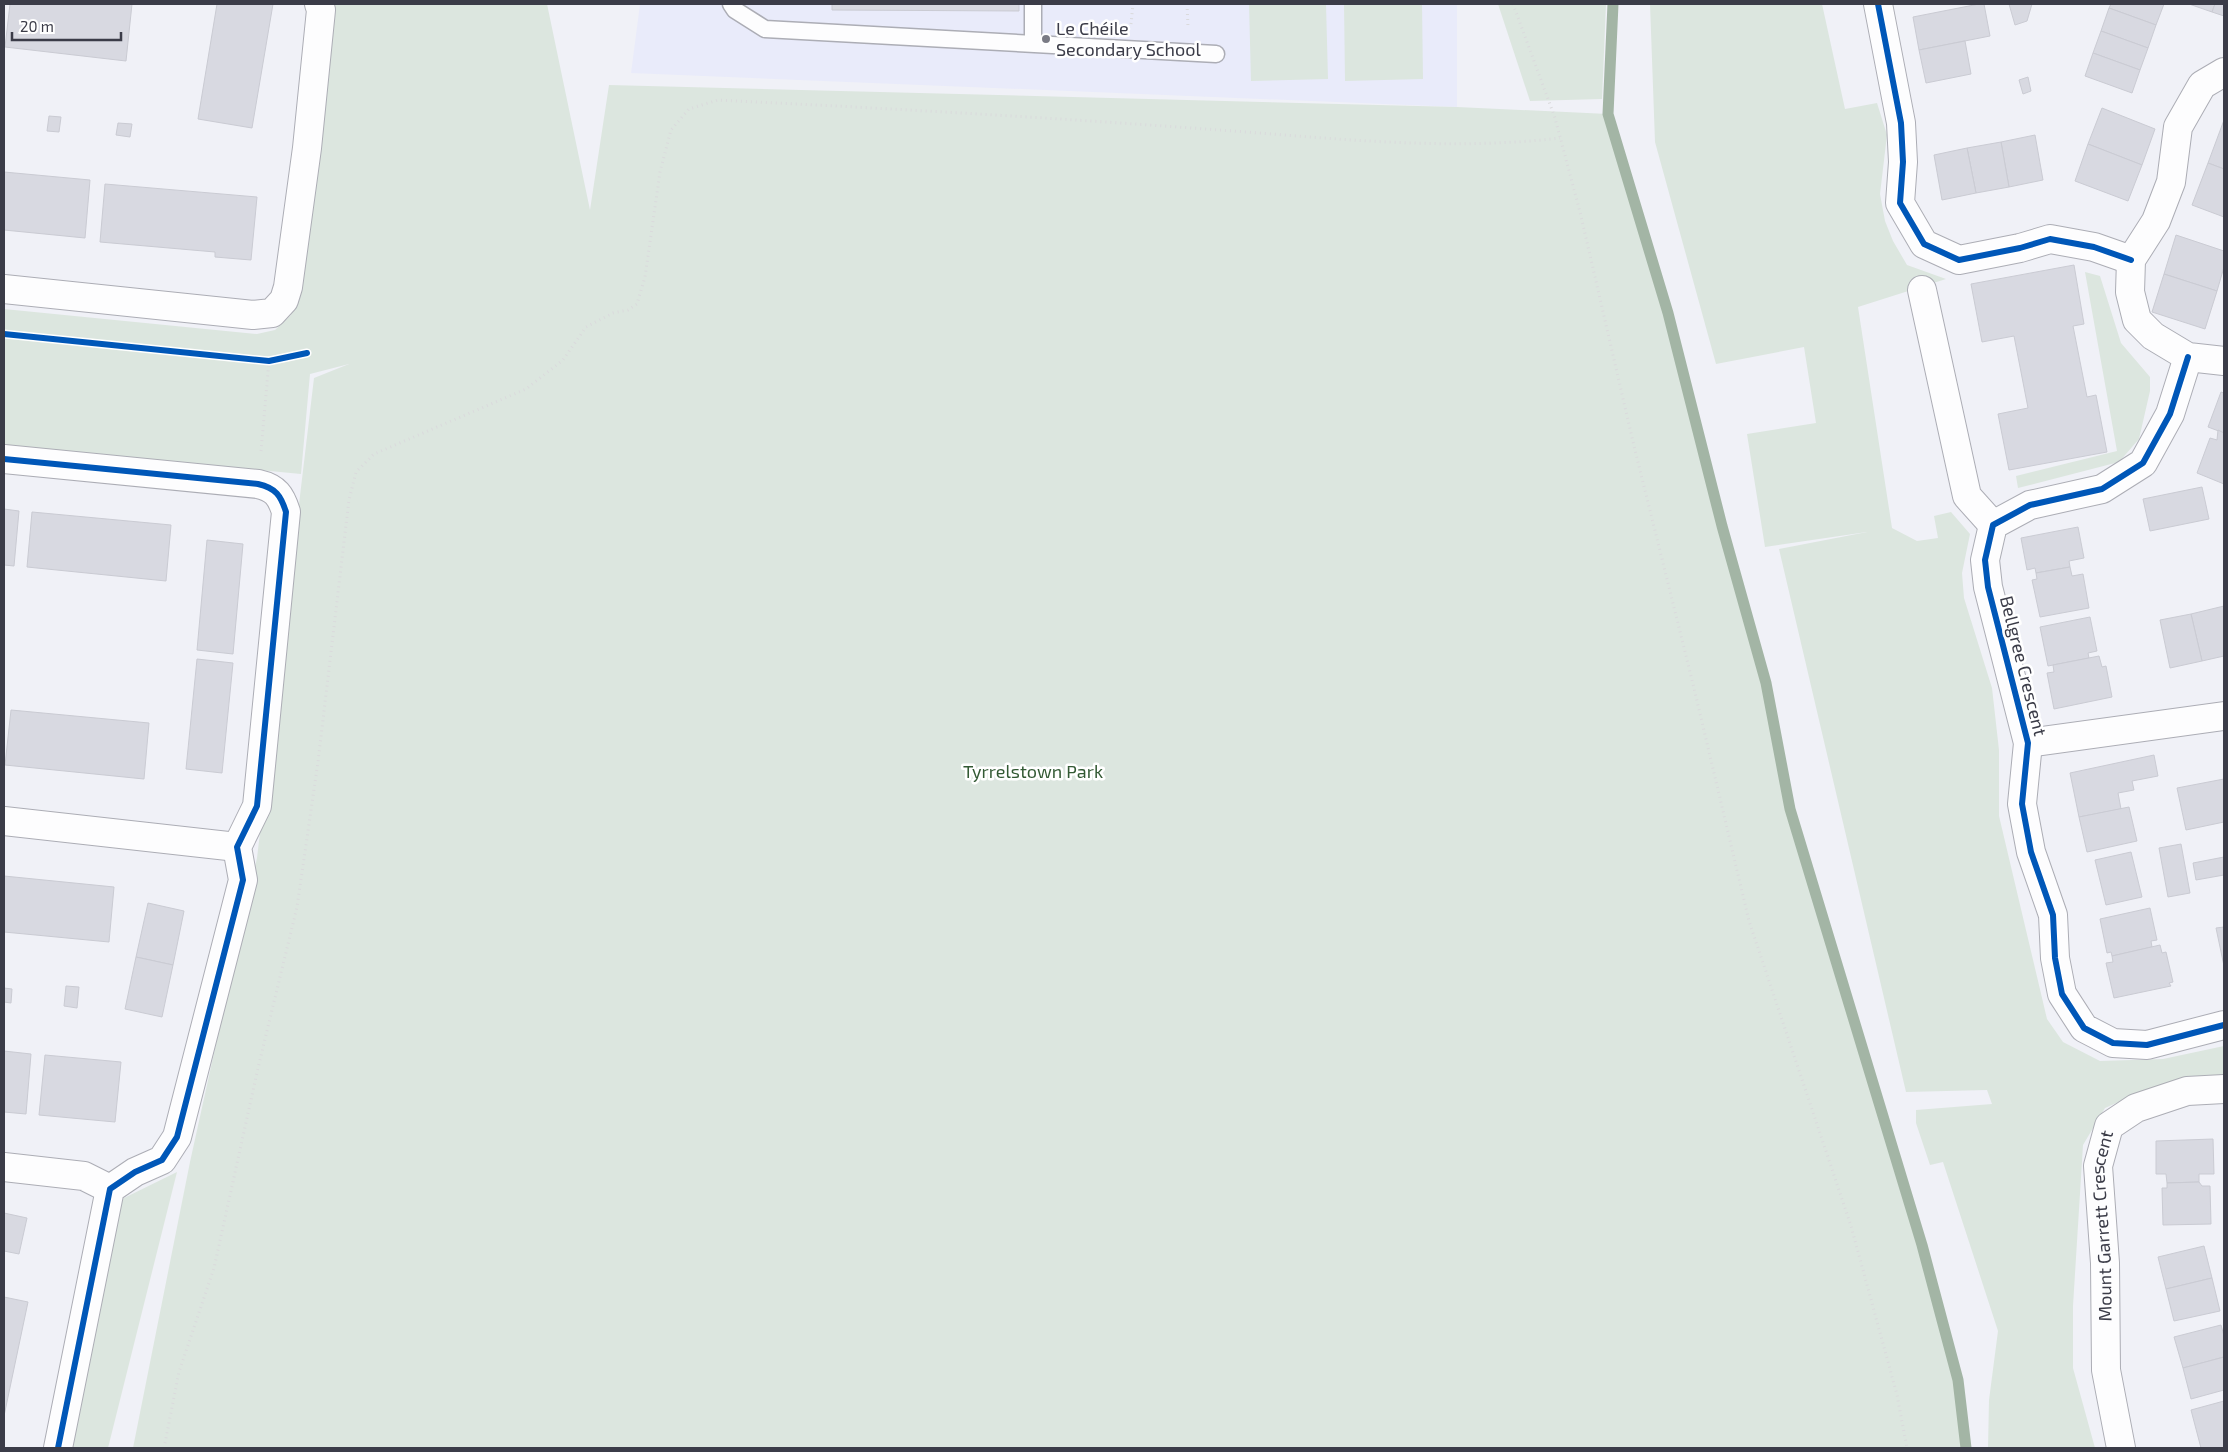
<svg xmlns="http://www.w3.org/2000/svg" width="2228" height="1452" viewBox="0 0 2228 1452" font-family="'Exo 2',sans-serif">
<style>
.built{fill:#e9ebfa}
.green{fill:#dce6df}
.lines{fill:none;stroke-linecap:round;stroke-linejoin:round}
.stream{stroke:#a3b5a5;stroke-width:11}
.building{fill:#d8d9e1;stroke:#cacbd3}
.service-casing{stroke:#acadb5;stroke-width:19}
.minor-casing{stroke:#acadb5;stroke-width:30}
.path{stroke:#dadadc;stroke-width:3;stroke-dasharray:1 4;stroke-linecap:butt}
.service{stroke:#fdfdfe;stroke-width:16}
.minor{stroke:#fdfdfe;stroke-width:28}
.cycleway-casing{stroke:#fff;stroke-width:9}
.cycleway{stroke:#0057b8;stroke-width:6}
.poi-dot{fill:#7a7b85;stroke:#fff;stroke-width:2}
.labels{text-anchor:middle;stroke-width:5;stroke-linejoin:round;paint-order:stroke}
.poi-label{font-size:18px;fill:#3b3c48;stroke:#fff;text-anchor:start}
.street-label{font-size:18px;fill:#3b3c48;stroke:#fff}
.park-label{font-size:18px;fill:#325933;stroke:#fff}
</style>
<rect width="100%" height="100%" fill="#f0f1f7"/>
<path class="built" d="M640,4H1457V107L631,73Z"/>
<g class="green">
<path d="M332,4H547L590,210L609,85L1457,107L1608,114L1668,313L1722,526L1766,683L1790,809L1922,1245L1958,1380L1966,1448H133L190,1162L257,858L314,378L349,364L310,374L301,474L4,446V309L257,334L275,330L291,315Z"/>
<path d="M1249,4H1326L1328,79L1251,81Z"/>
<path d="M1344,4H1422L1423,79L1345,81Z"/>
<path d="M1498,4H1606L1602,99L1530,101Z"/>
<path d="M1650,4H1822L1845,109L1877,103L1887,135L1880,194L1885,221L1893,241L1907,265L1946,279L1858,307L1892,528L1917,541L1938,538L1934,516L1951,512L1970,534L1962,573L1964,598L1992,688L1999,750V816L2047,1019L2063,1042L2100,1061L2163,1059L2224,1046V1079L2146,1090L2105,1108L2083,1145L2073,1306V1368L2095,1448H1988L1989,1400L1998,1331L1943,1162L1930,1165L1916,1123V1110L1992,1104L1987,1090L1906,1092L1779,549L1867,532L1765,547L1747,434L1816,423L1804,347L1716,364L1655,142Z"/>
<path d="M2085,272L2100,276L2121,343L2150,377V391L2139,439L2119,462L2018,488L2016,476L2117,451Z"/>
<path d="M177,1172L108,1448H64L112,1227L122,1199Z"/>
</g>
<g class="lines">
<path class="stream" d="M1613,4L1608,114L1668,313L1722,526L1766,683L1790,809L1922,1245L1958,1380L1966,1448"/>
</g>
<g class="building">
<path d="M10,4H132L126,61L5,47Z"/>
<path d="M217,4H273L252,128L198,119Z"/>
<path d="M832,4H1019V11L832,10Z"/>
<path d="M1979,4H1984L1990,36L1919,50L1913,17Z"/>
<path d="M2009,4H2032L2027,21L2015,25Z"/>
<path d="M2111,4H2164L2156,25L2109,8Z"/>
<path d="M2189,4H2215L2212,12Z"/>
<path d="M2215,4H2224V16L2212,12Z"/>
<path d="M2109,8L2156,25L2148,48L2101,31Z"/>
<path d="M2101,31L2148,48L2140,70L2093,53Z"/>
<path d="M1965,41L1971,74L1926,83L1919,50Z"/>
<path d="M2093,53L2140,70L2132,93L2085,76Z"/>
<path d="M2028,77L2031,91L2023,94L2019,80Z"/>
<path d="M2102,108L2155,129L2142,165L2088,144Z"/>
<path d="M49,116L61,117L59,132L47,131Z"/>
<path d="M2224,120V169L2208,163Z"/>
<path d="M118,123L132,124L130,137L116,135Z"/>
<path d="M2035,135L2043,180L2009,187L2001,142Z"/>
<path d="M2001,142L2009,187L1976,193L1967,148Z"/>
<path d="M2088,144L2142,165L2128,201L2075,181Z"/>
<path d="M1967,148L1976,193L1942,200L1934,155Z"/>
<path d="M2208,163L2224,169V217L2192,205Z"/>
<path d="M4,172L90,180L85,238L4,230Z"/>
<path d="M105,184L257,197L251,260L215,257V252L100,242Z"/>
<path d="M2176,235L2224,251V267L2217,291L2164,274Z"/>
<path d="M2074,265L2084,324L2073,326L2087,397L2096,395L2107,452L2009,470L1998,414L2028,408L2014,336L1982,342L1971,284Z"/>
<path d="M2164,274L2217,291L2205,329L2152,312Z"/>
<path d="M2221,392L2224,393V433L2208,427Z"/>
<path d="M2218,430L2224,433V484L2197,473L2210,438L2217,440Z"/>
<path d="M2202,487L2209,519L2150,531L2143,499Z"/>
<path d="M4,509L19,511L14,566L4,565Z"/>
<path d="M32,512L171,525L166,581L27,567Z"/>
<path d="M2078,527L2084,558L2069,561L2070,567L2036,573L2035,568L2027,570L2021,538Z"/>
<path d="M207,540L243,544L233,654L197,650Z"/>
<path d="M2070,567L2072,576L2083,574L2089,608L2040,617L2032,580L2037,579L2036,573Z"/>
<path d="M2224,606V656L2202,661L2191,614Z"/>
<path d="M2191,614L2202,661L2170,668L2160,620Z"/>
<path d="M2090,617L2097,651L2088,653L2089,658L2048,666L2040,627Z"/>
<path d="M2099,656L2102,667L2106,666L2112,697L2054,709L2047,673L2054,672L2053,665Z"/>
<path d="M197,659L233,663L222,773L186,769Z"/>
<path d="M11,710L149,723L144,779L5,765Z"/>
<path d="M2154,755L2158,776L2132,781L2134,790L2118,793L2121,809L2079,817L2070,773Z"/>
<path d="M2224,779V822L2186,830L2177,788Z"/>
<path d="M2129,807L2137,841L2087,852L2079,817Z"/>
<path d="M2181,844L2190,893L2168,897L2159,848Z"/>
<path d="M2131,852L2142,897L2106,905L2095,860Z"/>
<path d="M2224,857V875L2196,880L2193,863Z"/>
<path d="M4,876L114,887L109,942L4,932Z"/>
<path d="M148,903L184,911L173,965L136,957Z"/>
<path d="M2150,908L2157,940L2151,941L2152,947L2112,956L2111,952L2107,953L2100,919Z"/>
<path d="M2224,927V966L2216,928Z"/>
<path d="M2160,945L2162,953L2166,952L2173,982L2169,983L2171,986L2114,998L2106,963L2113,962L2112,956Z"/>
<path d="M136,957L173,965L162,1017L125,1009Z"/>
<path d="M66,986L79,987L77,1008L64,1006Z"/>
<path d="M4,988L12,989L11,1003L4,1002Z"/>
<path d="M4,1051L31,1054L26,1114L4,1112Z"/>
<path d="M45,1055L121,1062L115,1122L39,1115Z"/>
<path d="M2213,1139L2214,1174H2199V1182L2167,1183L2166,1174H2156V1141Z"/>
<path d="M2199,1182L2202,1186H2210L2211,1224L2163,1225L2162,1188H2167V1183Z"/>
<path d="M4,1213L27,1218L19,1254L4,1251Z"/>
<path d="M2204,1246L2212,1278L2166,1289L2158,1257Z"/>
<path d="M2212,1278L2220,1311L2174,1321L2166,1289Z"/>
<path d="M4,1297L28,1302L4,1416Z"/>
<path d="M2221,1325L2224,1336V1357L2183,1368L2174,1337Z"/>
<path d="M2224,1357V1390L2191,1399L2183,1368Z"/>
<path d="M2224,1401V1448H2201L2191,1410Z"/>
</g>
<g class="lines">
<defs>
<g id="service">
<path d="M731,4L735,10L765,29L1216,54"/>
<path d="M1033,43V4"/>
</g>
<g id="minor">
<path d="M1878,4L1901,123L1903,162L1900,203L1924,244L1959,260L2020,248L2050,239L2094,247L2131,260"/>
<path d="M2224,72L2202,85L2178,127L2171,182L2156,221L2131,260L2130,292L2137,320L2153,336L2188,357L2224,361"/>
<path d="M4,289L253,315L272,313L284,300L288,287L307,148L321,10L319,4"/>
<path d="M1922,290L1967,496L1993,525"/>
<path d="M2188,357L2170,414L2143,463L2102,489L2030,505L1993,525L1985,560L1988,587L2028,743L2022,804L2031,852L2053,915L2055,958L2062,994L2084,1028L2113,1043L2147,1045L2224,1025"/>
<path d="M4,459L258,484C276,488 281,496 286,512L257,806L237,847L243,880L177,1137L162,1160L135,1172L110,1189L58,1448"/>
<path d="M2028,743L2224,716"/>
<path d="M4,821L237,847"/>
<path d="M4,1167L84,1176L110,1189"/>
<path id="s1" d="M2121,1448L2106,1370L2105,1263L2098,1166L2109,1126L2136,1108L2187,1091L2224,1089"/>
</g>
</defs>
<use href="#service" class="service-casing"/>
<use href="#minor" class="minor-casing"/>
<g class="path">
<path d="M1187,4L1188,27"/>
<path d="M1513,4L1555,118L1580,212L1634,446L1693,684L1749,921L1851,1226L1897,1395L1907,1448"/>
<path d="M1131,24L1133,4"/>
<path d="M261,451L269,361"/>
<path d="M164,1448L179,1372L214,1268L258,1068L297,907L318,762L349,500L356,472L374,454L526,389L563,360L586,327L613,313L628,310L637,304L645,277L660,172L671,130L689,109L718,100C880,108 1043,117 1205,129C1323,137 1443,152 1560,138"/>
</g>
<use href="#service" class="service"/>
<use href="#minor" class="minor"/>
<defs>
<g id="cycleway">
<path d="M1878,4L1901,123L1903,162L1900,203L1924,244L1959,260L2020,248L2050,239L2094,247L2131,260"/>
<path d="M4,334L269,361L307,353"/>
<path d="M2188,357L2170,414L2143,463L2102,489L2030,505L1993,525L1985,560L1988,587L2028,743L2022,804L2031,852L2053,915L2055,958L2062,994L2084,1028L2113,1043L2147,1045L2224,1025"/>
<path d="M4,459L258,484C276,488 281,496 286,512L257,806L237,847L243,880L177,1137L162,1160L135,1172L110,1189L58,1448"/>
</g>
</defs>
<use href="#cycleway" class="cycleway-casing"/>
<use href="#cycleway" class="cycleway"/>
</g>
<circle class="poi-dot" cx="1046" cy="39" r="5"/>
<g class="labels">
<g class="poi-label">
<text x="1056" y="35">Le Chéile<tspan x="1056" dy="21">Secondary School</tspan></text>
</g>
<g class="street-label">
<text transform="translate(2023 666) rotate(76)" y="6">Bellgree Crescent</text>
<text dy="6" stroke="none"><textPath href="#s1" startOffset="224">Mount Garrett Crescent</textPath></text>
</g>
<g class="park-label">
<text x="1033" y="778">Tyrrelstown Park</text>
</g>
</g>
<rect width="2228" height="1452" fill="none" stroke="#3b3c48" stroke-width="10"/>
<path d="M12 32v8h109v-8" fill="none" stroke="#3b3c48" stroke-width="2.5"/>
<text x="20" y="32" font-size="15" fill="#3b3c48" stroke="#ffffff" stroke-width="4" paint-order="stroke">20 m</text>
</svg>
